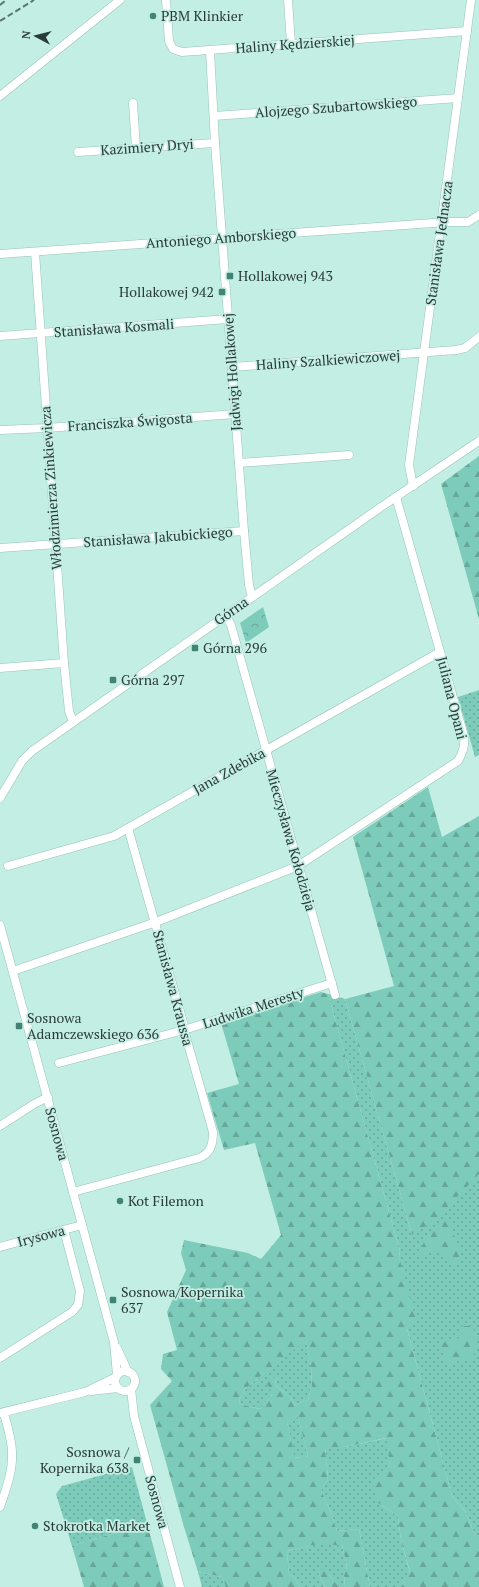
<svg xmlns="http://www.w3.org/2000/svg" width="479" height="1587" viewBox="0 0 479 1587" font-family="'PT Serif',serif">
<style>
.grass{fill:url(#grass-dots)}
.forest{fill:url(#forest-firs);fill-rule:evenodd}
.park{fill:url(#park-crowns)}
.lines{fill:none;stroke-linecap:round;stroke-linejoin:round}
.minor-casing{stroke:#98c2b8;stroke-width:9}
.minor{stroke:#fff;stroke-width:8}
.rail{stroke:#5a746d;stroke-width:2;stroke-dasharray:6 3;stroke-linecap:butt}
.poi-dot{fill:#418476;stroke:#c3eee3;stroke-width:1.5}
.labels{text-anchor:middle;stroke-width:3.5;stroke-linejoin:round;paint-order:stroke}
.poi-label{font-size:14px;fill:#2a3b37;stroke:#c3eee3;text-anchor:start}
.street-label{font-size:14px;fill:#2a3b37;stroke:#c3eee3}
</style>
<defs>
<pattern id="grass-dots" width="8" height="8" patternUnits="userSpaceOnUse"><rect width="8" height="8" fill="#7dccbb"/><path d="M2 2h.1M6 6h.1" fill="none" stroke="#67a799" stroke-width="1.8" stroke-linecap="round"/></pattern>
<pattern id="forest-firs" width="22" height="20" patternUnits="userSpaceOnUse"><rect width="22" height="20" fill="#7dccbb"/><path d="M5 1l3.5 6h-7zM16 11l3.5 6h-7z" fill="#67a799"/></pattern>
<pattern id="park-crowns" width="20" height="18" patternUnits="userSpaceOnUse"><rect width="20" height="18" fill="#7dccbb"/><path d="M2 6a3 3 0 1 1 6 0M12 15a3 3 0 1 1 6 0" fill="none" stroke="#67a799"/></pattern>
</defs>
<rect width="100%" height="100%" fill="#c3eee3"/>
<g class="grass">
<path d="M479,690V755L475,757L458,697Z"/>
<path d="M328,994L345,999L412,1235L479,1174V1538H476L465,1511L452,1496L406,1325L399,1257L400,1251Z"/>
<path d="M306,1339L311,1366L312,1384L308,1400L294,1405L291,1398L276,1386L275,1378L273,1394L260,1409L240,1404L239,1400L246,1388Z"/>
<path d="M297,1413L308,1456L294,1458L287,1422Z"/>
<path d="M387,1438L390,1467L378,1503L398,1516L401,1540L410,1573L401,1587H370L359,1529L337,1531L331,1512L321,1490L328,1479L325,1447H345Z"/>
<path d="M132,1467L147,1523L72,1546L56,1494L62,1486Z"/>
<path d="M314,1545H342L347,1567L344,1575L345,1587H339L329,1575L318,1572L325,1587H300L294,1577L289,1574L287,1551Z"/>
<path d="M198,1572L222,1577L226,1587H202Z"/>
</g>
<g class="forest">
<path d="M479,456V619L441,484Z"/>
<path d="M428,787L442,837L479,816V1174L436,1219L412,1235L345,999L394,986L353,837Z"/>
<path d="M321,992L328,994L400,1251L399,1257L416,1320L406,1325L452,1496L465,1511L476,1538H479V1587H401L410,1572L401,1540L398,1516L378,1503L372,1480L390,1467L386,1438L345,1447H325L328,1479L321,1490L331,1512L337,1531L359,1529L370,1587H345L344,1575L347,1567L342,1545H314L287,1551L289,1574L294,1577L300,1587H226L222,1577L198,1572L184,1527L150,1405L172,1381L161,1369L163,1354L177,1350L167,1312L186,1270L181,1253L184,1240L248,1253L261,1259L281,1235L255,1143L224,1150L207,1093L239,1084L221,1023ZM306,1340L311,1366L312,1384L308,1400L294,1405L291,1398L276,1386L275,1378L271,1376L265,1381L273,1394L260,1409L240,1404L239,1400L246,1388ZM297,1414L308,1456L295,1458L287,1422Z"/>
<path d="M447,1215L462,1258L454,1267L440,1250L421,1255L420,1251L425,1240Z"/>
<path d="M462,1326H473L477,1349L471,1359L449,1363L445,1362L441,1345L447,1340L461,1338Z"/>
<path d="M147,1523L164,1587H84L72,1546Z"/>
<path d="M322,1569L329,1575L339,1587H325L318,1572Z"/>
</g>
<path class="park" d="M263,607L269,627L246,643L240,623Z"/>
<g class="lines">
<defs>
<g id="minor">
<path d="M166,0L169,41L173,49L182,52L467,31"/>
<path d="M288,0L291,44"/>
<path d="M210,51L215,143L244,531L249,585L252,597"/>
<path d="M0,96L120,0"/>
<path d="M133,103L136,148"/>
<path d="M214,116L458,98"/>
<path d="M78,152L215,143"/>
<path d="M35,252L64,663L69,711L73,722"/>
<path d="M0,254L447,222H468L479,215"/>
<path d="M0,336L228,319"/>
<path d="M232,367L456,350L465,348L479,337"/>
<path d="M0,430L47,428L235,414"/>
<path d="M239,463L349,455"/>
<path d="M413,486L409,465L471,0"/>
<path d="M0,548L244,531"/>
<path d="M226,616L231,625L335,995"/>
<path d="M0,668L64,663"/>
<path d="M0,798L22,761L32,751L381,507L479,441"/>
<path d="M8,866L114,836L440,652"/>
<path d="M0,925L114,1342L117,1375"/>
<path d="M13,971L156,922L298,866L458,761C463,752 465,746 464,736L396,497"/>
<path d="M59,1063L184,1030L332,983"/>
<path d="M0,1126L34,1104L48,1097"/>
<path d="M73,1192L199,1158C211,1153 213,1144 213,1132L184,1030L183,1022L128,828"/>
<path d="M0,1247L82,1225"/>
<path d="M117,1348L128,1372"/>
<path d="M0,1358L72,1312L78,1305L80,1291L64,1230"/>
<circle cx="125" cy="1381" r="10"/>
<path d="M131,1389L134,1416L180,1587"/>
<path d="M91,1391L118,1388"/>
<path d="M0,1413L85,1392L116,1377"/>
<path d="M0,1507C6,1489 13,1471 12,1453C12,1439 7,1426 4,1413"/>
</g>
</defs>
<use href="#minor" class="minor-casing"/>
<use href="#minor" class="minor"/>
<g class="rail">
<path d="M0,5L6,0"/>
<path d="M0,21L34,0"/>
</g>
</g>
<g class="poi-dot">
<circle cx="153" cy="16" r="4"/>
<rect x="226" y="272" width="8" height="8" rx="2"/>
<rect x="218" y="288" width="8" height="8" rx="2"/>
<rect x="191" y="644" width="8" height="8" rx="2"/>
<rect x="109" y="676" width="8" height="8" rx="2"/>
<rect x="15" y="1022" width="8" height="8" rx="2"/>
<circle cx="120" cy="1201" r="4"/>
<rect x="109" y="1296" width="8" height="8" rx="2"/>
<rect x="133" y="1456" width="8" height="8" rx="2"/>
<circle cx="35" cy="1526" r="4"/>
</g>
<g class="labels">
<g class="poi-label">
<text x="161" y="21">PBM Klinkier</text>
<text x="238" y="281">Hollakowej 943</text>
<text x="214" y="297" text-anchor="end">Hollakowej 942</text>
<text x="203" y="653">Górna 296</text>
<text x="121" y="685">Górna 297</text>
<text x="27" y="1023">Sosnowa<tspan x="27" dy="16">Adamczewskiego 636</tspan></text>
<text x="128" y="1206">Kot Filemon</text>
<text x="121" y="1297">Sosnowa/Kopernika<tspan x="121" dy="16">637</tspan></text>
<text x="129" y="1457" text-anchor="end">Sosnowa /<tspan x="129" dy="16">Kopernika 638</tspan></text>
<text x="43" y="1531">Stokrotka Market</text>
</g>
<g class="street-label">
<text transform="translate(295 44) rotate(-4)" y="5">Haliny Kędzierskiej</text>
<text transform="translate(336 107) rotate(-4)" y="5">Alojzego Szubartowskiego</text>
<text transform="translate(147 147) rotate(-4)" y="5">Kazimiery Dryi</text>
<text transform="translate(221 238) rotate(-4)" y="5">Antoniego Amborskiego</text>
<text transform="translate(439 243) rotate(-82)" y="5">Stanisława Jednacza</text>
<text transform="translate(114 328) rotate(-4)" y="5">Stanisława Kosmali</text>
<text transform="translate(328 360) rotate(-4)" y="5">Haliny Szalkiewiczowej</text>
<text transform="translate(232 372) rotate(-94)" y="5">Jadwigi Hollakowej</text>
<text transform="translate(130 422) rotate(-4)" y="5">Franciszka Świgosta</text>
<text transform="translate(51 488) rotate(-94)" y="5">Włodzimierza Zinkiewicza</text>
<text transform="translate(158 537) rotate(-4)" y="5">Stanisława Jakubickiego</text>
<text transform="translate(231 611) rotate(-35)" y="5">Górna</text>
<text transform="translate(452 698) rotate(76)" y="5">Juliana Opani</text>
<text transform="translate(229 771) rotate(-29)" y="5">Jana Zdebika</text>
<text transform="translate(291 840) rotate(74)" y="5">Mieczysława Kołodzieja</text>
<text transform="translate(173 988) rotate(75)" y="5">Stanisława Kraussa</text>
<text transform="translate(253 1008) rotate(-18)" y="5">Ludwika Meresty</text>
<text transform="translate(57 1134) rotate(75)" y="5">Sosnowa</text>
<text transform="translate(41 1236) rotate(-15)" y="5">Irysowa</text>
<text transform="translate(157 1502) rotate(75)" y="5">Sosnowa</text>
</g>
</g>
<g transform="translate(36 36) rotate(277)" stroke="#c3eee3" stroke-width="3" paint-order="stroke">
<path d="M0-3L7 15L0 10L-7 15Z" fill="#2a3b37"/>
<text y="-6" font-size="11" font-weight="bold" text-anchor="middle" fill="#2a3b37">N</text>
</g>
</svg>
